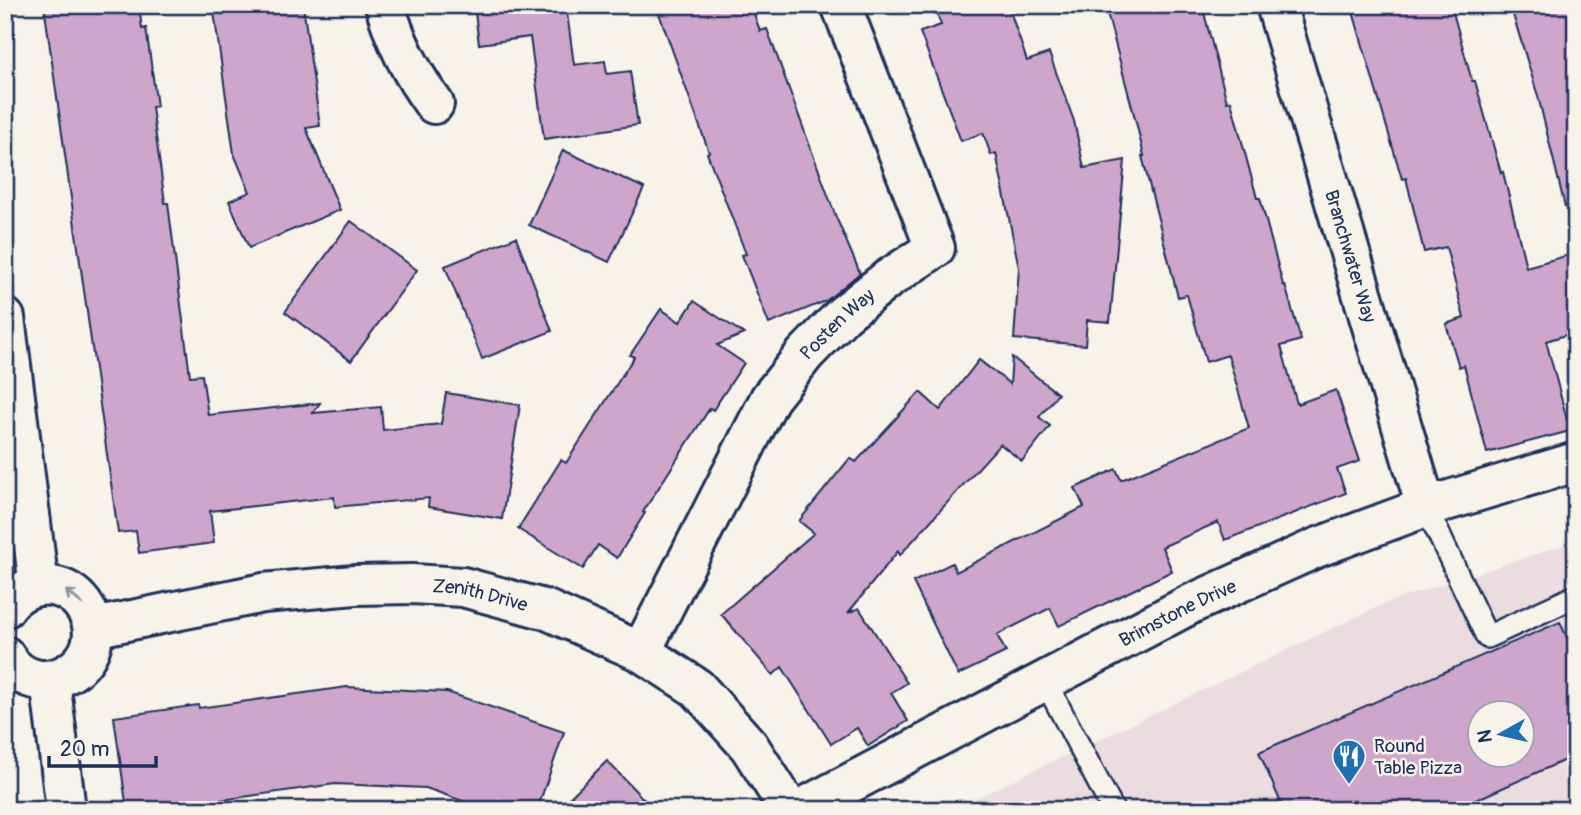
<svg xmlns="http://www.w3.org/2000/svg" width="1581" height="815" viewBox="0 0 1581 815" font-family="Pangolin,sans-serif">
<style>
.built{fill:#ebdcdf;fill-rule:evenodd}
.building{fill:#cfa6cb;stroke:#1b2f5e;stroke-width:2;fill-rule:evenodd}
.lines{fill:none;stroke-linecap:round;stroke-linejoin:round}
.service-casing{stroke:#1b2f5e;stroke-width:26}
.minor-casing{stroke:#1b2f5e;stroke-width:44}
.tertiary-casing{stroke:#1b2f5e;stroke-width:44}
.service{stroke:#f7f3e8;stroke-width:21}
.minor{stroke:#f7f3e8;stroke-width:38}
.tertiary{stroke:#f7f3e8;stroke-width:38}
.oneway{stroke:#8991a3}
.labels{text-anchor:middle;stroke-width:5;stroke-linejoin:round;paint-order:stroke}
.street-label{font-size:19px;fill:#1b2f5e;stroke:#f7f3e8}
.poi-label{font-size:19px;fill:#1b2f5e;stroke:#f7f3e8;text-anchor:start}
</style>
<rect width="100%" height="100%" fill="#f7f3e8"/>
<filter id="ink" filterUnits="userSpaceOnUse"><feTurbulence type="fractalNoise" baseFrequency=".0143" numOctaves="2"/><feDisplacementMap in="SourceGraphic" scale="14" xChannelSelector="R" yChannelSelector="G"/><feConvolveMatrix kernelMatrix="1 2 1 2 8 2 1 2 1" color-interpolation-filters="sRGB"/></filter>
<g filter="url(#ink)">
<path class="built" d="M1576,541V810H951L1388,602ZM1480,714H1522V756H1480Z"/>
<g class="building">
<path d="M44,5H139L142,29L146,28L157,106L152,107L165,203H168L190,376L202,375L208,415L320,403L313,413L381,407L383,430L441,424L446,393L520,405L502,519L428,507L429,498L335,507L334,497L210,511L214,543L139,553L136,531L118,533Z"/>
<path d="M213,5H303L320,126L306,128L340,210L249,248L229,201L250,192L234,154Z"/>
<path d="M474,5H566L574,65L605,61L607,74L630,71L638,125L544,139L530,37L479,44Z"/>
<path d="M656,5H751L760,31L767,29L836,217L860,273L826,301L769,324L742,255L746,254L707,153L709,152Z"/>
<path d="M934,5H1008L1027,61L1049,53L1074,121L1084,168L1125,160L1110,322L1087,320L1085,345L1014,339L1019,268L996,153L991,155L983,133L961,141L920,32L941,25Z"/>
<path d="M1105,5H1202L1227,102L1231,101L1257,198H1260L1283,285H1285L1301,340L1281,346L1297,404L1336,390L1360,461L1337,469L1346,493L1225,540L1218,522L1162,547L1172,571L1059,626L1050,608L997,635L1006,652L958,675L913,582L952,563L956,572L1084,507L1075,488L1116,469L1121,480L1249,428L1228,355L1206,362L1187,295L1178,297L1142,156H1144L1137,126Z"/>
<path d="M1351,5H1451L1472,81H1475L1501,173L1503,172L1526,267L1576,253V332L1546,341L1570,431L1487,453L1464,365L1459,367L1446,324L1464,318L1446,247L1424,252L1406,178L1402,179Z"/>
<path d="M1510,5H1576V205L1565,207L1538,96Z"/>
<path d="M563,150L644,188L609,262L529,225Z"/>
<path d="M351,221L417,270L351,361L285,312Z"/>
<path d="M516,237L552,331L482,359L445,266Z"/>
<path d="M694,301L744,334L717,345L744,363L713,410L710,408L643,512L645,513L617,558L598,545L583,569L518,529L561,460L566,463L634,357L630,355L661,309L680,322Z"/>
<path d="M1012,357L1058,394L1039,417L1050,426L1022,461L1000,444L900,555L898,551L848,613L859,608L907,683L891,693L908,721L868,746L857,728L831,744L782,667L773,675L721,614L814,533L799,521L850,458L856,462L920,392L940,410L979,360L1010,384Z"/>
<path d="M1560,622L1576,658V755L1453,810H1284L1259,752ZM1480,713H1522V755H1480Z"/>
<path d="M347,687L447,692L564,732L537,810H488L426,788L335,784L149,810H127L114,717L198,705L199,708Z"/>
<path d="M607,761L654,810H557Z"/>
</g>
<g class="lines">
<defs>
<g id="service">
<path d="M1426,507L1487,637L1576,596"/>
<path d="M1045,681L1113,810"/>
</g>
<g id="minor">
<path d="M385,5C395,41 412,74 434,104"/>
<path id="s1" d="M1276,5L1426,507"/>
<path d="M5,318L39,586"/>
<path id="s2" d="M641,652L770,398L805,354L844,314L888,279L935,248L841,5"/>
<path d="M50,680L66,810"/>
<path id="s3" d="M799,810L1191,604L1316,548L1426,507L1576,462"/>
</g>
<g id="tertiary">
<path d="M5,608C15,593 33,583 52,586C65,588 75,594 83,605C121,657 39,713 5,656"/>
<path id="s4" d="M93,628L263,593L355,585L412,584L463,587L547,610L641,652L697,688L749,746L790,810"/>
</g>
</defs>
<use href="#service" class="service-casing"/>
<use href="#minor" class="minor-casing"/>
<use href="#tertiary" class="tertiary-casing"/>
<use href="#service" class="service"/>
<use href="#minor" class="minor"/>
<use href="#tertiary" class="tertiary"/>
</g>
<defs><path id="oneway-shaft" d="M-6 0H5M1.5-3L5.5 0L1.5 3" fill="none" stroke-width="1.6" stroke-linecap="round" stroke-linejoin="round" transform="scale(1.75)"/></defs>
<use class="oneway" href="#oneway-shaft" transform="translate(74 597) rotate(-140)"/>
</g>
<defs>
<symbol id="restaurant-pin" viewBox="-11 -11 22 30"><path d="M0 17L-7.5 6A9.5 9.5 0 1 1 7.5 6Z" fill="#1f6fb2" stroke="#f7f3e8"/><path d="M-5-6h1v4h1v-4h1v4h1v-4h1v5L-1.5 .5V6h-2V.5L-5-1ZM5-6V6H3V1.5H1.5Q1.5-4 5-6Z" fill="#fff"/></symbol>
</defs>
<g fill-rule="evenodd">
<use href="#restaurant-pin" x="1330" y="737" width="38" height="52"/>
</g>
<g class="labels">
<g class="street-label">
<text dy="7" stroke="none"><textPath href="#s1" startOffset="262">Branchwater Way</textPath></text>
<text dy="7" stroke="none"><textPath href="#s2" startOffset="385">Posten Way</textPath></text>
<text dy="7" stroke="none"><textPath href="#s4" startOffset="392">Zenith Drive</textPath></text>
<text dy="7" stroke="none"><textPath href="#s3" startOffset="427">Brimstone Drive</textPath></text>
</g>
<g class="poi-label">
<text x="1374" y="752">Round<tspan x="1374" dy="22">Table Pizza</tspan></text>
</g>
</g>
<rect width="1581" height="815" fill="none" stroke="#f7f3e8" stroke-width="28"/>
<rect x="14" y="14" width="1553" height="787" fill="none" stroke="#1b2f5e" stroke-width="2.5" filter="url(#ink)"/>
<g transform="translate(1501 734) rotate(262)"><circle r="33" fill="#f7f3e8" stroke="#9fa5b1" stroke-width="2"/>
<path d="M0-5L12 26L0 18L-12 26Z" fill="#1f6fb2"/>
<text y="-10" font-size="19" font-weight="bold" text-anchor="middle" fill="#1b2f5e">N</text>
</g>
<path d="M49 756v10h107v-10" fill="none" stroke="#1b2f5e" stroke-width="3.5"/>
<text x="60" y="756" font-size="21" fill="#1b2f5e" stroke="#f7f3e8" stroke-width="5" paint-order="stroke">20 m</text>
</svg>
